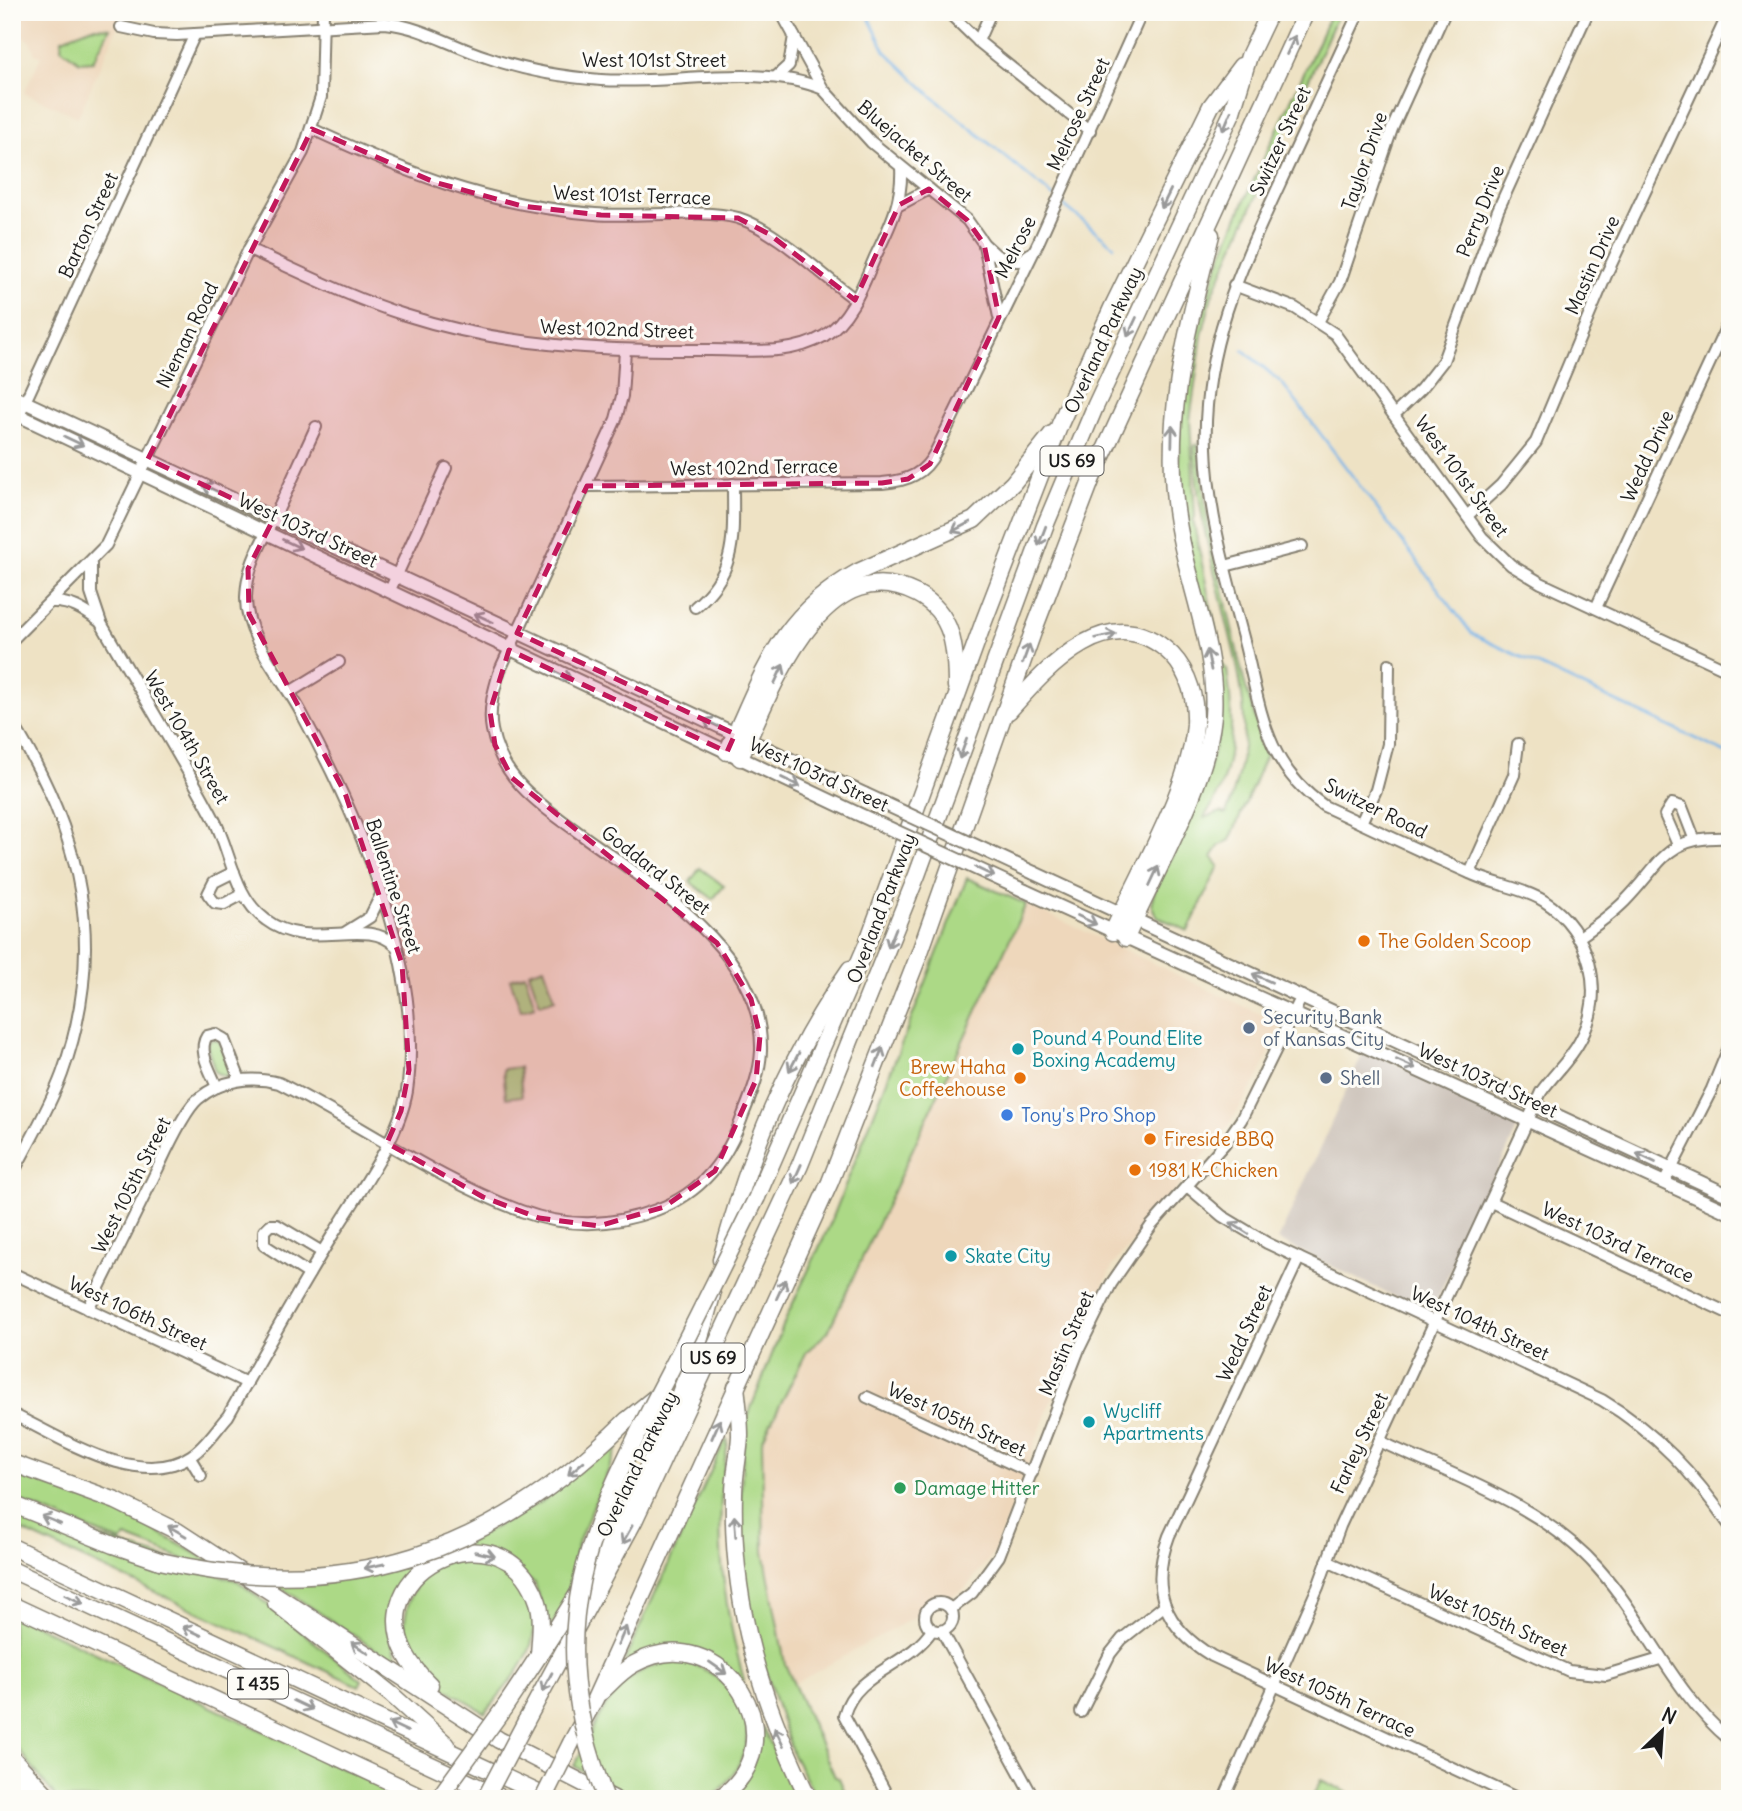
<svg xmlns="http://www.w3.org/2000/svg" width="1742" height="1811" viewBox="0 0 1742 1811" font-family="Delius,sans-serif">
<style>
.built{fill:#eed7bb}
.industrial{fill:#ccc2b9}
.green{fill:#acd986;stroke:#647a51;stroke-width:2}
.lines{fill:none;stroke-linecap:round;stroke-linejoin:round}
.stream{stroke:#76b3e8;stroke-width:2.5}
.minor-casing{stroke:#857f70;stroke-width:14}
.major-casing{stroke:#857f70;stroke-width:16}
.highway-casing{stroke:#857f70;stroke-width:19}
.minor{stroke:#fff;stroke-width:10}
.major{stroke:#fff;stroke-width:12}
.highway{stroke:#fff;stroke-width:16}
.major-bridge-casing{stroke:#857f70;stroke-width:16;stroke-linecap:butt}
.highway-bridge-casing{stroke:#857f70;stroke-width:19;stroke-linecap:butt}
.major-bridge{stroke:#fff;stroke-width:12}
.highway-bridge{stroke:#fff;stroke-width:16}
.oneway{stroke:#999}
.marked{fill:#c2185b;fill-opacity:0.2;stroke:#c2185b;stroke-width:5;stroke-dasharray:14 9;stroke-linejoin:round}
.food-dot{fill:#e8710a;stroke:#fdfcf7;stroke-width:2.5}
.service-dot{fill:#5c6f8a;stroke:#fdfcf7;stroke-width:2.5}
.culture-dot{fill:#0f9aa8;stroke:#fdfcf7;stroke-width:2.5}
.shop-dot{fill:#3f7fe0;stroke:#fdfcf7;stroke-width:2.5}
.leisure-dot{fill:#2e9e5b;stroke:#fdfcf7;stroke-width:2.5}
.labels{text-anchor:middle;stroke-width:6;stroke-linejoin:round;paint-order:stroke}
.shield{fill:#fdfcf7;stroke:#605f5e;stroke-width:2}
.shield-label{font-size:18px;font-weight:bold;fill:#1c1c1c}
.street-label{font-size:19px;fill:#1c1c1c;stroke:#fdfcf7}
.food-label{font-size:19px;fill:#c56008;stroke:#fdfcf7;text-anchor:start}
.service-label{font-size:19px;fill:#4e5e75;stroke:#fdfcf7;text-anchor:start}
.culture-label{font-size:19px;fill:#0d838f;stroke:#fdfcf7;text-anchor:start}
.shop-label{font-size:19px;fill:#366cbe;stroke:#fdfcf7;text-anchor:start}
.leisure-label{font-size:19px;fill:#27864d;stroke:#fdfcf7;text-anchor:start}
</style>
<rect width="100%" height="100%" fill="#fdfcf7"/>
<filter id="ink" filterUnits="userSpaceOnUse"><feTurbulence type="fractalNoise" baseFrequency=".0143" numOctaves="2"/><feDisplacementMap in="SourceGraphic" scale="14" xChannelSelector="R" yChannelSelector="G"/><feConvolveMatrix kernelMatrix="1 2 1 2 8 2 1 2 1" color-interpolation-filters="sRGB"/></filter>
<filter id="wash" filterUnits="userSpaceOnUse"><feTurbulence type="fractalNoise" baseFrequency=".00686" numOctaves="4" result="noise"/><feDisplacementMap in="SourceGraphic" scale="28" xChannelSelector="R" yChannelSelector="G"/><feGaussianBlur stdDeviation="1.57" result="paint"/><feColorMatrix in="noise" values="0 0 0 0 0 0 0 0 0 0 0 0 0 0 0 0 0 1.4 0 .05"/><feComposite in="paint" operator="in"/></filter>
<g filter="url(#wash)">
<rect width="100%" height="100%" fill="#eee2c4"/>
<g class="built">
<path d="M12,12H124L78,117L24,93L41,56L35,54L30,40L12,32Z"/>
<path d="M1026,904L1282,1024L1259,1076L1228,1127L1113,1265L1064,1366L994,1553L965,1589L794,1684L785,1664L764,1552L762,1441L807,1351L828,1332Z"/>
</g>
<path class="industrial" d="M1365,1049L1516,1121L1518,1127L1434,1305L1429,1309H1420L1278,1240Z"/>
<g class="green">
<path d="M1331,12H1339L1212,295L1202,335L1190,420L1195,517L1193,520L1223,666L1227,669C1233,713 1236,764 1212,805C1210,810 1206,812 1204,818L1221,812L1226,814C1236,787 1244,759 1244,730C1245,692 1235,656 1226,619C1212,562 1196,505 1194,446L1198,444L1208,524L1244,681L1266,755L1230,840L1220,845L1212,857L1219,866L1188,931L1156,916L1151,904C1154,887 1166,869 1173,854C1197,802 1220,756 1220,698C1204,616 1176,528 1179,443C1186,287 1272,153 1331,12Z"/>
<path d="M93,27L110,28L93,61L80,62L61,48L62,39Z"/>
<path d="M700,868L724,886L713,899L690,882Z"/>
<path d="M967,878L1026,904L828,1332L807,1351L762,1441L764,1552L785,1664L835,1777L839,1778L848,1799H817L793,1755L737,1583L744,1426L787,1316L831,1222Z"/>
<path d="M544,967L555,999L540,1004L529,972Z"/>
<path d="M525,974L535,1006L521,1010L510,979Z"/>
<path d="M211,1039L219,1040L230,1069L225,1077L215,1072L207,1045Z"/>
<path d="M519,1067L522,1096L506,1098L503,1069Z"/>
<path d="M690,1346L674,1393L594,1552L601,1525Z"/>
<path d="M625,1431L577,1545L566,1602L548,1632L535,1583L461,1546L544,1500Z"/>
<path d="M725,1440L728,1441C713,1526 721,1597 744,1680L740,1681L716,1660L627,1662L625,1659Z"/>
<path d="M12,1471L115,1509L219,1566L188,1561L126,1537L121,1542L12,1498Z"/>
<path d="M12,1510L238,1581L362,1680L359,1686L12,1526Z"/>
<path d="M471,1559C512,1565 545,1600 531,1645C524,1669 500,1693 485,1713C459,1696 430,1683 412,1656C396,1632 408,1587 429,1570C440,1561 457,1560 471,1559Z"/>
<path d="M424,1560L391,1609L389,1628L399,1665L274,1583L321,1580Z"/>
<path d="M12,1614L383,1787L410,1799H57L12,1741Z"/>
<path d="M685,1661C737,1678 768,1729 730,1778C725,1785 716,1796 707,1799C699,1801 687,1799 680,1799C668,1799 654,1801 642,1799C619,1795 595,1777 574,1766C601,1713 617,1662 685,1661Z"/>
<path d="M763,1728L797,1799H726L759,1729Z"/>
<path d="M1321,1780L1361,1799H1311Z"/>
</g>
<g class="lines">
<g class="stream">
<path d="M866,12L885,51L933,97L1054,197"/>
<path d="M1061,203L1114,246"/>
<path d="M1243,350L1282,383L1472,634L1730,755"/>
</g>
</g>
</g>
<g filter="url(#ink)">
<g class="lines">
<defs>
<g id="minor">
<path d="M781,12L823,89L871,142L967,220L984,244L996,255L1009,261H1020L1031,253"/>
<path d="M948,12L978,41L1090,131"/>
<path d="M121,27L154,34L177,35L385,23C420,26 452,46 486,57C522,70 562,77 601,80C669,85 761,63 823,89"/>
<path d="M978,41L991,12"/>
<path d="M777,76L789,65L794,36"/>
<path d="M312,129C409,174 487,205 595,214C635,218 702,208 738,218C777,230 821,275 855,299"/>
<path d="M899,205L929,189"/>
<path d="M984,245L999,317"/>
<path d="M249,249C300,272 351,298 405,315C505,347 606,351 710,350C747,350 791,356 824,336C851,319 863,285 875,257C890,226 903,201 901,167"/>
<path d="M1234,285L1295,308L1335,334L1482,537L1511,565L1541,583L1730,671"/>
<path d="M1318,322L1340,282L1392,129L1445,12"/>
<path d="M1395,414L1421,389L1443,361L1498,210L1588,12"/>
<path d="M12,430L195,34"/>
<path d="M587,486L882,483C908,481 925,474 936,451L1039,241L1142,12"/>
<path d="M1467,516L1501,485L1536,442L1607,273L1729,12"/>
<path d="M91,564V593L101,623C138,688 178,751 213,817C231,851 233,896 266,920C309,953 366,915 396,946"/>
<path d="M1225,566L1302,546"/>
<path d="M390,590L446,468"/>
<path d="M51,602C70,601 84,610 99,621"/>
<path d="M695,607C738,571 733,536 733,484"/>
<path d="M1596,608L1730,319"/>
<path d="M12,640L106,545L249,249L303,152L321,97L323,12"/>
<path d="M290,692L339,662"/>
<path d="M12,722C82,835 108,946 62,1074C49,1109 29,1142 12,1175"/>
<path d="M1361,823L1376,790L1388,744L1389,664"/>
<path d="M1678,845L1665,815L1672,804L1682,807L1694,838"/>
<path d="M234,872L214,882L208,894L215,903L224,904L243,894"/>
<path d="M1470,873L1514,775L1518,744"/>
<path d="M346,932L370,917L381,895"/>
<path d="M1578,938C1594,927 1611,915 1625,901C1664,861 1665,835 1730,838"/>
<path d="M217,1087C211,1072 197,1051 207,1036L215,1034L224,1039L240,1080"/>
<path d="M1664,1183L1712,1089L1730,1045"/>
<path d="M1187,1186L1222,1216L1267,1243L1602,1400C1657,1433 1694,1474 1730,1526"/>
<path d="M1491,1202L1730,1314"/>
<path d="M1299,1258L1169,1536C1149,1589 1164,1627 1212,1656L1519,1799"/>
<path d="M12,1273L247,1383"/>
<path d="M309,1274L264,1245V1231L270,1225H277L322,1252"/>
<path d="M88,1309C112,1262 135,1215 158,1168C166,1151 184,1111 198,1099C222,1079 252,1076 279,1083C360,1124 436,1179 521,1211C567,1228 610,1227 656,1210C702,1193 727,1160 743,1115C751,1095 760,1074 761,1051C764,948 647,883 575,830C538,803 501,778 492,730C488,710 494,689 500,670L616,419L622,396L625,350"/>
<path d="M867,1397L1032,1473"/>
<path d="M12,1414C60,1437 140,1491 192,1455C206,1446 217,1428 228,1416C262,1355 296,1295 332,1236C357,1195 399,1139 407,1091C425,969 359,819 302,714C284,679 245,639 246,597C247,565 261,544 275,516C289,487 302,457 316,427"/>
<path d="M1379,1441C1454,1476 1542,1505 1598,1568C1647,1623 1672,1692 1730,1740"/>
<path d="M190,1458L201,1476"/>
<path d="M1327,1561L1569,1671L1606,1675L1660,1659"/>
<circle cx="939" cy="1617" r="14"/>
<path d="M951,1609L972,1593L999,1556L1079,1349L1111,1284L1151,1226L1225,1143L1241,1120L1302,996"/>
<path d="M942,1631L1034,1799"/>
<path d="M1081,1712L1110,1654L1122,1639L1165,1605"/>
<path d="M889,1799L844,1715C856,1671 908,1667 932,1630"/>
<path d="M1224,1799L1318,1587L1340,1526L1541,1092C1553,1075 1570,1060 1580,1041C1607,993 1590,930 1544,901C1523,888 1497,885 1474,875C1424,853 1374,829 1324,806C1265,765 1261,710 1245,645C1228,580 1208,515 1206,448C1202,350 1241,267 1281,181C1307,125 1333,68 1359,12"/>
</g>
<g id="major">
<path d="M12,396L864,794"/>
<path d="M12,412L856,813"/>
<path d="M1034,873L1730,1196"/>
<path d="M1025,891L1730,1213"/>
</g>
<g id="highway">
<path d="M1009,711C1048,667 1111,595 1172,655C1189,673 1196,699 1195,724C1191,787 1139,873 1113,932"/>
<path d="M727,752C764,674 777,617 858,572L974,520L1013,483L1052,434"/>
<path d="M740,758C769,696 821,545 917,594C954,613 956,650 956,687"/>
<path d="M1126,938C1155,871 1206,788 1213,716C1218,651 1188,586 1178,523C1161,424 1187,331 1211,235"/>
<path d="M757,1197L867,944L984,621L1060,424L1112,308L1211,106L1241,66"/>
<path d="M721,1260C749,1154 787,1059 850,969"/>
<path d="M736,1387C738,1403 740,1420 740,1436C739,1455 734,1475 734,1494C731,1604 761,1702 809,1799"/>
<path d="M626,1421L657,1396"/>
<path d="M12,1463L116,1501L177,1531L499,1740L614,1799"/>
<path d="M12,1504L113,1545L160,1561"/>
<path d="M12,1547L551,1799"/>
<path d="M12,1570L504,1799"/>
<path d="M276,1603L392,1695L447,1745"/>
<path d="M12,1605L427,1799"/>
<path d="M430,1685C325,1585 501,1490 538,1602C543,1618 540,1637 539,1655"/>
<path d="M601,1692C612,1682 621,1671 634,1664C723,1614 803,1743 718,1799"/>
<path d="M504,1708C590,1581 674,1445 712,1295"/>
<path d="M526,1721L634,1521L800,1165L917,875L1045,526L1095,407L1231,115L1249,56L1270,12"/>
<path d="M571,1743L595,1699L830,1182L920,952L1033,632L1092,478L1306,12"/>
<path d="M12,1758L51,1799"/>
<path d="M12,1766L29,1799"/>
</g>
</defs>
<use href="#minor" class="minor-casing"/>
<use href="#major" class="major-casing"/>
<use href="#highway" class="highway-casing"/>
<use href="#minor" class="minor"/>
<use href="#major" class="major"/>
<use href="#highway" class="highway"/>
<defs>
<g id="major-bridge">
<path d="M864,794L1034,873"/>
<path d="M856,813L1025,891"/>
</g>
<g id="highway-bridge">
<path d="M160,1561C346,1604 493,1553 626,1421"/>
<path d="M438,1799L504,1708"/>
<path d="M485,1799L526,1721"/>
<path d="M543,1799L571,1743"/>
<path d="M606,1799C538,1628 588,1528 667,1377C698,1317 727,1257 757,1197"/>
</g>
</defs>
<use href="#major-bridge" class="major-bridge-casing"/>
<use href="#highway-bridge" class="highway-bridge-casing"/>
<use href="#major-bridge" class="major-bridge"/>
<use href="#highway-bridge" class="highway-bridge"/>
</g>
<defs><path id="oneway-shaft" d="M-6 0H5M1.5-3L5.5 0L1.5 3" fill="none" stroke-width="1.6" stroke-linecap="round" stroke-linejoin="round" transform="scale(1.75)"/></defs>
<g class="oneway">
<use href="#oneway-shaft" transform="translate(1291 45) rotate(-65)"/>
<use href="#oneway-shaft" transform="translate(1227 121) rotate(113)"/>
<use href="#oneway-shaft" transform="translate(1166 199) rotate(116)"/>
<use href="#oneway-shaft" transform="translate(1132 327) rotate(115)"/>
<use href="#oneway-shaft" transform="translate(1172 436) rotate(-89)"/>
<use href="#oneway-shaft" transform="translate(74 441) rotate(25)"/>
<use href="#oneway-shaft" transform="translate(212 489) rotate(-155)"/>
<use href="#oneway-shaft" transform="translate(961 527) rotate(152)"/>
<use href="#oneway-shaft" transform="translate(1042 536) rotate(111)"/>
<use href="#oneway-shaft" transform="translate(292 544) rotate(25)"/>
<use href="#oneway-shaft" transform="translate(484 618) rotate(-155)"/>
<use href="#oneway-shaft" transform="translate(1106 636) rotate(-12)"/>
<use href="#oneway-shaft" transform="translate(1026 654) rotate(-70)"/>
<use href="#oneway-shaft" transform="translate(1209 660) rotate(-101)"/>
<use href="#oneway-shaft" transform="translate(779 674) rotate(-65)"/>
<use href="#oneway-shaft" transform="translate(562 675) rotate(25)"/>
<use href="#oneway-shaft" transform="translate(713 724) rotate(-155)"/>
<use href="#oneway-shaft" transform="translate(963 749) rotate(110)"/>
<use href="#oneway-shaft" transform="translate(791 782) rotate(25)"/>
<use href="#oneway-shaft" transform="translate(985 872) rotate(25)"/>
<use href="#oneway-shaft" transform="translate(1154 876) rotate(-65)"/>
<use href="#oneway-shaft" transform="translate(1087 920) rotate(25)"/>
<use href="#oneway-shaft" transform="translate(892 938) rotate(112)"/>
<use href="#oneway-shaft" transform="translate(1262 978) rotate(-156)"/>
<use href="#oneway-shaft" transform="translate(879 1057) rotate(-69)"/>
<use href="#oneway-shaft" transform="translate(794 1062) rotate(118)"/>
<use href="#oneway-shaft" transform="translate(1406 1064) rotate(24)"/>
<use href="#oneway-shaft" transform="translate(1646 1158) rotate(-155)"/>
<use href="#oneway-shaft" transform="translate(797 1174) rotate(114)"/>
<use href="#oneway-shaft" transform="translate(1239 1228) rotate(-148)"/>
<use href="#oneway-shaft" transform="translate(781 1289) rotate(-65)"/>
<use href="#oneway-shaft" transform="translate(716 1429) rotate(-66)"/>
<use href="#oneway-shaft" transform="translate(576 1468) rotate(139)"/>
<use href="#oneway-shaft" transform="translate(51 1520) rotate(-157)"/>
<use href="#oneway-shaft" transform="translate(735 1526) rotate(-94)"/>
<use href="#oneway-shaft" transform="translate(177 1531) rotate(-150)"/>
<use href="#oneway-shaft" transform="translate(627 1535) rotate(119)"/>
<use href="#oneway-shaft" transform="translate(485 1554) rotate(13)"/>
<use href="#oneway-shaft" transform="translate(374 1566) rotate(168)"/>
<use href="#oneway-shaft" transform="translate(74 1599) rotate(25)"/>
<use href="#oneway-shaft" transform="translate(192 1631) rotate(-155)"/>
<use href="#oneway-shaft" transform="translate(622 1636) rotate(-66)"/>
<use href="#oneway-shaft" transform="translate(360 1648) rotate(-147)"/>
<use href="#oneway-shaft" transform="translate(718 1668) rotate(35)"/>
<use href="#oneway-shaft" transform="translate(547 1682) rotate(118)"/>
<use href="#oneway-shaft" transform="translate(303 1705) rotate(25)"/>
<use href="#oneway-shaft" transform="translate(398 1727) rotate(-155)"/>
<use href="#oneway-shaft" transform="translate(779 1737) rotate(-115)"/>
</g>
</g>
<path class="marked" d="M312,129L434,182L522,206L601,215L738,218L769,234L855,300L899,205L929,189L967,220L984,244L999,317L930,464L908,479L882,483L587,486L517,633L735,734L727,752L509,650L490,711L495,745L512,778L717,943L751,999L760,1036L756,1080L715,1171L664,1207L599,1226L539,1218L483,1197L387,1143L401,1111L409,1070L402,964L345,793L249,614L248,569L274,518L148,459Z"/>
<g class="food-dot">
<circle cx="1364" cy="941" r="7"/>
<circle cx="1020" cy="1078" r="7"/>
<circle cx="1150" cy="1139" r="7"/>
<circle cx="1135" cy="1170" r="7"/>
</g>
<g class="service-dot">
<circle cx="1249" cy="1028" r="7"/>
<circle cx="1326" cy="1078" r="7"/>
</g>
<g class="culture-dot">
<circle cx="1018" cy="1049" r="7"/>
<circle cx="951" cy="1256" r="7"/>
<circle cx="1089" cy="1422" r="7"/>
</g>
<circle class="shop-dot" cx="1007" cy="1115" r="7"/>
<circle class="leisure-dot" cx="900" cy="1488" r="7"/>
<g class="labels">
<g class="shield">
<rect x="1040.5" y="446.5" width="63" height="29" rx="5"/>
<rect x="681.5" y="1343.5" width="63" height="29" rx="5"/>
<rect x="228" y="1669.5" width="60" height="29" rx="5"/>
</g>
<g class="shield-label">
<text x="1072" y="467">US 69</text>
<text x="713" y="1364">US 69</text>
<text x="258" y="1690">I 435</text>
</g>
<g class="street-label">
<text x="654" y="67">West 101st Street</text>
<text transform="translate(1078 114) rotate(-65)" y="7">Melrose Street</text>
<text transform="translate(1280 141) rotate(-65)" y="7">Switzer Street</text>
<text transform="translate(915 151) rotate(41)" y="7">Bluejacket Street</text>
<text transform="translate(1364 161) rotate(-71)" y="7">Taylor Drive</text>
<text transform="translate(632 195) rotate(2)" y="7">West 101st Terrace</text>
<text transform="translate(1480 211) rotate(-68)" y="7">Perry Drive</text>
<text transform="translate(88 225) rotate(-65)" y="7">Barton Street</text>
<text transform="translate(1015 247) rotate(-63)" y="7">Melrose</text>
<text transform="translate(1592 265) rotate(-66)" y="7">Mastin Drive</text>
<text transform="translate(617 329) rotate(2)" y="7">West 102nd Street</text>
<text transform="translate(187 335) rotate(-64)" y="7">Nieman Road</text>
<text transform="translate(1103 340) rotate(-65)" y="7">Overland Parkway</text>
<text transform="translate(1647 456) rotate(-65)" y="7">Wedd Drive</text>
<text transform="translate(754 467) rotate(-1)" y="7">West 102nd Terrace</text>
<text transform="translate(1462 476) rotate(54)" y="7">West 101st Street</text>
<text transform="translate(308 530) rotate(25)" y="7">West 103rd Street</text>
<text transform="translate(187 737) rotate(60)" y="7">West 104th Street</text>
<text transform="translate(819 774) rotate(25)" y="7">West 103rd Street</text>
<text transform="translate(1376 808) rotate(26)" y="7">Switzer Road</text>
<text transform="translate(656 870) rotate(38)" y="7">Goddard Street</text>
<text transform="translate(394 886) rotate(72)" y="7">Ballentine Street</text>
<text transform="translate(881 908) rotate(-69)" y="7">Overland Parkway</text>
<text transform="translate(1488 1080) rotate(25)" y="7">West 103rd Street</text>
<text transform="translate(131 1185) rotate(-63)" y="7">West 105th Street</text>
<text transform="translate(1618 1242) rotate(25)" y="7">West 103rd Terrace</text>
<text transform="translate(138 1313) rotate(25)" y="7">West 106th Street</text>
<text transform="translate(1480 1323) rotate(25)" y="7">West 104th Street</text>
<text transform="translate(1244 1333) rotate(-65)" y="7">Wedd Street</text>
<text transform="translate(1066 1343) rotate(-67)" y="7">Mastin Street</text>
<text transform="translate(957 1419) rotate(25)" y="7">West 105th Street</text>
<text transform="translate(1359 1443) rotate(-65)" y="7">Farley Street</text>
<text transform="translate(637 1464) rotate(-64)" y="7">Overland Parkway</text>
<text transform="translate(1498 1620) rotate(24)" y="7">West 105th Street</text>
<text transform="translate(1340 1697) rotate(25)" y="7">West 105th Terrace</text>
</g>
<g class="food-label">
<text x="1378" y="948">The Golden Scoop</text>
<text x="1006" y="1074" text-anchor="end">Brew Haha<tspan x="1006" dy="22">Coffeehouse</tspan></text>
<text x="1164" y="1146">Fireside BBQ</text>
<text x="1149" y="1177">1981 K-Chicken</text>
</g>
<g class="service-label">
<text x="1263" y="1024">Security Bank<tspan x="1263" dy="22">of Kansas City</tspan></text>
<text x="1340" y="1085">Shell</text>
</g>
<g class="culture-label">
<text x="1032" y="1045">Pound 4 Pound Elite<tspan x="1032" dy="22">Boxing Academy</tspan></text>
<text x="965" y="1263">Skate City</text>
<text x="1103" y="1418">Wycliff<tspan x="1103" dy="22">Apartments</tspan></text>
</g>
<g class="shop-label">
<text x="1021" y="1122">Tony's Pro Shop</text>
</g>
<g class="leisure-label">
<text x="914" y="1495">Damage Hitter</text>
</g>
</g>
<rect width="1742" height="1811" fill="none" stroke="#fdfcf7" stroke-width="42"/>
<g transform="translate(1662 1731) rotate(25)" stroke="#fdfcf7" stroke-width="5" paint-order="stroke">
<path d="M0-5L12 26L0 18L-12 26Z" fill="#1c1c1c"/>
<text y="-10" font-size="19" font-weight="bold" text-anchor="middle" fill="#1c1c1c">N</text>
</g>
</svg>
